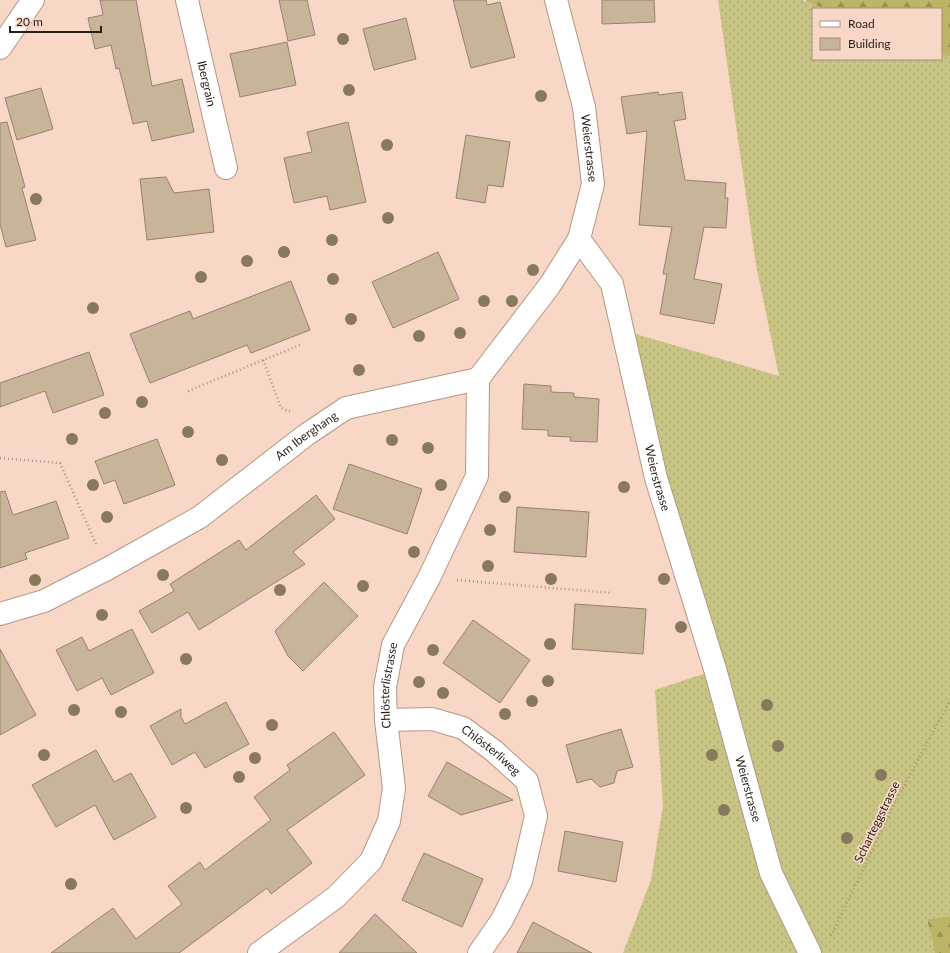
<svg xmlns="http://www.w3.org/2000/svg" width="950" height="953" viewBox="0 0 950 953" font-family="Lato,sans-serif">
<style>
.grass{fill:url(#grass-dots)}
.forest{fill:url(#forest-firs)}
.building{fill:#c8b599;stroke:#958369}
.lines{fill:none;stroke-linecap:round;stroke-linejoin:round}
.minor-casing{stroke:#b59686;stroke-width:24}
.tertiary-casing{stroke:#b59686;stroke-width:24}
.path{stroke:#aa9184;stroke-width:2.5;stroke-dasharray:1 3;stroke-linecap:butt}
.minor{stroke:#fff;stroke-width:22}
.tertiary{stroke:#fff;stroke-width:22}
.tree{fill:#88785c}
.labels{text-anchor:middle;stroke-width:3.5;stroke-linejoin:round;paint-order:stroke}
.street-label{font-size:12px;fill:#291d17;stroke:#f8d7c6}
</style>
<defs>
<pattern id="grass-dots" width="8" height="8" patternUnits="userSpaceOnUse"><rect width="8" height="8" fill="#c8c484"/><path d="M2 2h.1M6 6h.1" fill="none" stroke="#aca871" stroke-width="1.8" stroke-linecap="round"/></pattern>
<pattern id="forest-firs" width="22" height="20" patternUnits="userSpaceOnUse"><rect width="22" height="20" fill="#bcb565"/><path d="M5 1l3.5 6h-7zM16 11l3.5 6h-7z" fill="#999352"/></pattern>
</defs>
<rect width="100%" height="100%" fill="#f8d7c6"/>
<path class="grass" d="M718,0H802L825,9H813V59H941V54L950,57V916L927,919L935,953H623L651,880L663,805L655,690L715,670L622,330L779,376L756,265Z"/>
<g class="forest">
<path d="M806,0H950V57L941,54V9H825L807,2Z"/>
<path d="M950,916V953H935L927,919Z"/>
</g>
<g class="building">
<path d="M100,0H136L152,86L182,79L194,132L152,141L147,121L133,124L119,68L116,69L111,45L95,49L88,18L103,15Z"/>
<path d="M279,0H307L315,35L288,41Z"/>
<path d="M453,0H486L487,5L500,2L515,57L471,68Z"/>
<path d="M602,0H654L655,22L602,24Z"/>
<path d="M406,18L416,59L374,70L363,29Z"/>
<path d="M287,42L296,85L240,97L230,54Z"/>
<path d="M41,88L53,129L17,140L5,98Z"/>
<path d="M658,92L659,95L682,92L686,119L674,121L685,180L726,183L725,198H728L726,228L704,227L694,279L722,284L714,324L660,314L667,274H663L672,227L639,225L647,131L627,134L621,97Z"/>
<path d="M7,122L25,187L22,188L36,240L6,247L0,224V123Z"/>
<path d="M348,122L366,202L330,210L327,196L294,203L284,158L312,152L307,132Z"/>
<path d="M466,135L510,142L503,187L488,185L485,203L456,198Z"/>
<path d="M166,177L174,193L209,189L214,232L147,240L140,179Z"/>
<path d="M438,252L459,299L393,328L372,282Z"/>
<path d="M291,281L310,330L251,353L247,345L150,383L130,334L190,311L193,319Z"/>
<path d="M89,352L104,395L53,413L45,391L0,407V383Z"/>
<path d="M524,384L551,386V392L574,393V397L599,399L597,442L570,441L571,437L548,436V430L522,429Z"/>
<path d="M157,439L175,485L124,504L115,480L104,484L95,461Z"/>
<path d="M349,464L422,489L407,534L333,509Z"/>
<path d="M5,491L13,515L56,501L69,538L25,553L27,559L0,568V492Z"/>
<path d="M316,495L335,519L293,552L305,564L199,630L188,612L152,633L139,611L174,591L170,584L239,540L246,550Z"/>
<path d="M517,507L589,512L586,557L514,552Z"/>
<path d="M324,582L358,616L303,671L288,656L275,631Z"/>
<path d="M575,604L646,609L643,654L572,649Z"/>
<path d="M473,620L530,660L500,703L443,663Z"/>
<path d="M132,629L154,673L111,695L102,678L77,691L56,650L82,637L89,651Z"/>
<path d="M0,649L36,715L0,735Z"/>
<path d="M226,702L249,744L205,768L195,752L172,765L150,726L181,709V717L185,724Z"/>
<path d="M621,729L633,767L617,771L614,783L600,787L591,779L577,783L566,745Z"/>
<path d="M334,732L365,775L287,830L312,863L271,894L267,888L179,953H51L113,908L136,939L182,904L168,886L200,862L205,870L271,820L254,797L290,770L287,765Z"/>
<path d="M96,750L114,782L131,773L156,817L114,840L95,805L56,827L32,785Z"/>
<path d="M447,762L513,800L461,815L428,796Z"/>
<path d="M565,831L623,842L616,882L558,871Z"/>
<path d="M424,853L483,879L462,927L402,900Z"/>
<path d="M375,914L417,953H339Z"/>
<path d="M533,922L592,953H517Z"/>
</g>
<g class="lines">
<defs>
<g id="minor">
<path id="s1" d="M187,0L226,168"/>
<path d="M0,48L33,0"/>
<path id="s2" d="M0,614L44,601L107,569L200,517L306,435L346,408L478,379L550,285L579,239"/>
<path id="s3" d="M386,720L432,719L463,728L494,751L527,781L536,816L521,881L502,920L479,953"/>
<path id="s4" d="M259,953L336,897L371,861L389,821L394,788L386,720L385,687L393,645L429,578L477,476L478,379"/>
</g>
<g id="tertiary">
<path id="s5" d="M556,0L584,107L593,184L579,239L612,284L656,478L715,669L771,873L810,953"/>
</g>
</defs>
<use href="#minor" class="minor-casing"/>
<use href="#tertiary" class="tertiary-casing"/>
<g class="path">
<path d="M263,360L281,408L291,412"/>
<path d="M188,391L300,345"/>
<path d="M0,458L60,463L96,544"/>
<path d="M457,580L612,593"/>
<path d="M831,936L894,805L950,700"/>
</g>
<use href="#minor" class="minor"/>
<use href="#tertiary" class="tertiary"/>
</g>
<g class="tree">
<circle cx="343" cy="39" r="6"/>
<circle cx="349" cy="90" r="6"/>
<circle cx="541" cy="96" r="6"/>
<circle cx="387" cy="145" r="6"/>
<circle cx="36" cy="199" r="6"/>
<circle cx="388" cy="218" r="6"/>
<circle cx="332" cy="240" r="6"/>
<circle cx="284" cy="252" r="6"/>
<circle cx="247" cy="261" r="6"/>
<circle cx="533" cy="270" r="6"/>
<circle cx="201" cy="277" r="6"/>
<circle cx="333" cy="279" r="6"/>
<circle cx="484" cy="301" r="6"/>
<circle cx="512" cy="301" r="6"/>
<circle cx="93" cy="308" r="6"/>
<circle cx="351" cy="319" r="6"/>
<circle cx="460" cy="333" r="6"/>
<circle cx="419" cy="336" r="6"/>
<circle cx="359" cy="370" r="6"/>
<circle cx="142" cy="402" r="6"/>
<circle cx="105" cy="413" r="6"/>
<circle cx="188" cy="432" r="6"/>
<circle cx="72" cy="439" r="6"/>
<circle cx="392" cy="440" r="6"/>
<circle cx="428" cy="448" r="6"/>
<circle cx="222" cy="460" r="6"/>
<circle cx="93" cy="485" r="6"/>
<circle cx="441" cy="485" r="6"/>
<circle cx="624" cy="487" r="6"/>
<circle cx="505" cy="497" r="6"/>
<circle cx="107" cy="517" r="6"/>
<circle cx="490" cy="530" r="6"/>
<circle cx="414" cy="552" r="6"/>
<circle cx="488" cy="566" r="6"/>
<circle cx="163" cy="575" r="6"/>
<circle cx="551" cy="579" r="6"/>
<circle cx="664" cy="579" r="6"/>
<circle cx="35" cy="580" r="6"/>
<circle cx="363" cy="586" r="6"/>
<circle cx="280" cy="590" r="6"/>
<circle cx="102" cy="615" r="6"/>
<circle cx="681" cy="627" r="6"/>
<circle cx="550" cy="644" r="6"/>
<circle cx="433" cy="650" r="6"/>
<circle cx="186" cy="659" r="6"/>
<circle cx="548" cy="681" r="6"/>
<circle cx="419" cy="682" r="6"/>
<circle cx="443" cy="693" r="6"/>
<circle cx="532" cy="701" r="6"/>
<circle cx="767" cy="705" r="6"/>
<circle cx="74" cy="710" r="6"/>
<circle cx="121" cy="712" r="6"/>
<circle cx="505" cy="714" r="6"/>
<circle cx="272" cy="725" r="6"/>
<circle cx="778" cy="746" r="6"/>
<circle cx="44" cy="755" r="6"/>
<circle cx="712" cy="755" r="6"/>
<circle cx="255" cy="758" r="6"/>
<circle cx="881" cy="775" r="6"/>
<circle cx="239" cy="777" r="6"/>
<circle cx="186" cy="808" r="6"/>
<circle cx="724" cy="810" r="6"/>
<circle cx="847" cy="838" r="6"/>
<circle cx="71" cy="884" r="6"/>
</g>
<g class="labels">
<g class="street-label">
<text dy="4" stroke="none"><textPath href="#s1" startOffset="86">Ibergrain</textPath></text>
<text dy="4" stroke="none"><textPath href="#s5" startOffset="152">Weierstrasse</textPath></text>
<text dy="4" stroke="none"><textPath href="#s2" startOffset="357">Am Iberghang</textPath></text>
<text dy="4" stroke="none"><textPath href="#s5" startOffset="500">Weierstrasse</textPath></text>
<text dy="4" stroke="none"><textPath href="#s4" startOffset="326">Chlösterlistrasse</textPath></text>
<text dy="4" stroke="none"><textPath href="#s3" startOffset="114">Chlösterliweg</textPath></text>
<text dy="4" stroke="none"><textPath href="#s5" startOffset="824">Weierstrasse</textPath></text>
<text transform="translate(877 822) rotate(-64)" y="4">Scharteggstrasse</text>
</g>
</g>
<rect x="812" y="8" width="130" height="52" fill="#f8d7c6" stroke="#a58d80"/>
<rect x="820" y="21" width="20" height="6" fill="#ffffff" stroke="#a58d80"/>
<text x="848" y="28" font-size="12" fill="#291d17">Road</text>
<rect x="820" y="38" width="20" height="12" fill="#c8b599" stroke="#a58d80"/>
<text x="848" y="48" font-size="12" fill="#291d17">Building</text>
<path d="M10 26v6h91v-6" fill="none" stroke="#291d17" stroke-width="2"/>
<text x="16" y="26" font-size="12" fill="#291d17" stroke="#f8d7c6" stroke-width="3" paint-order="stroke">20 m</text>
</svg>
